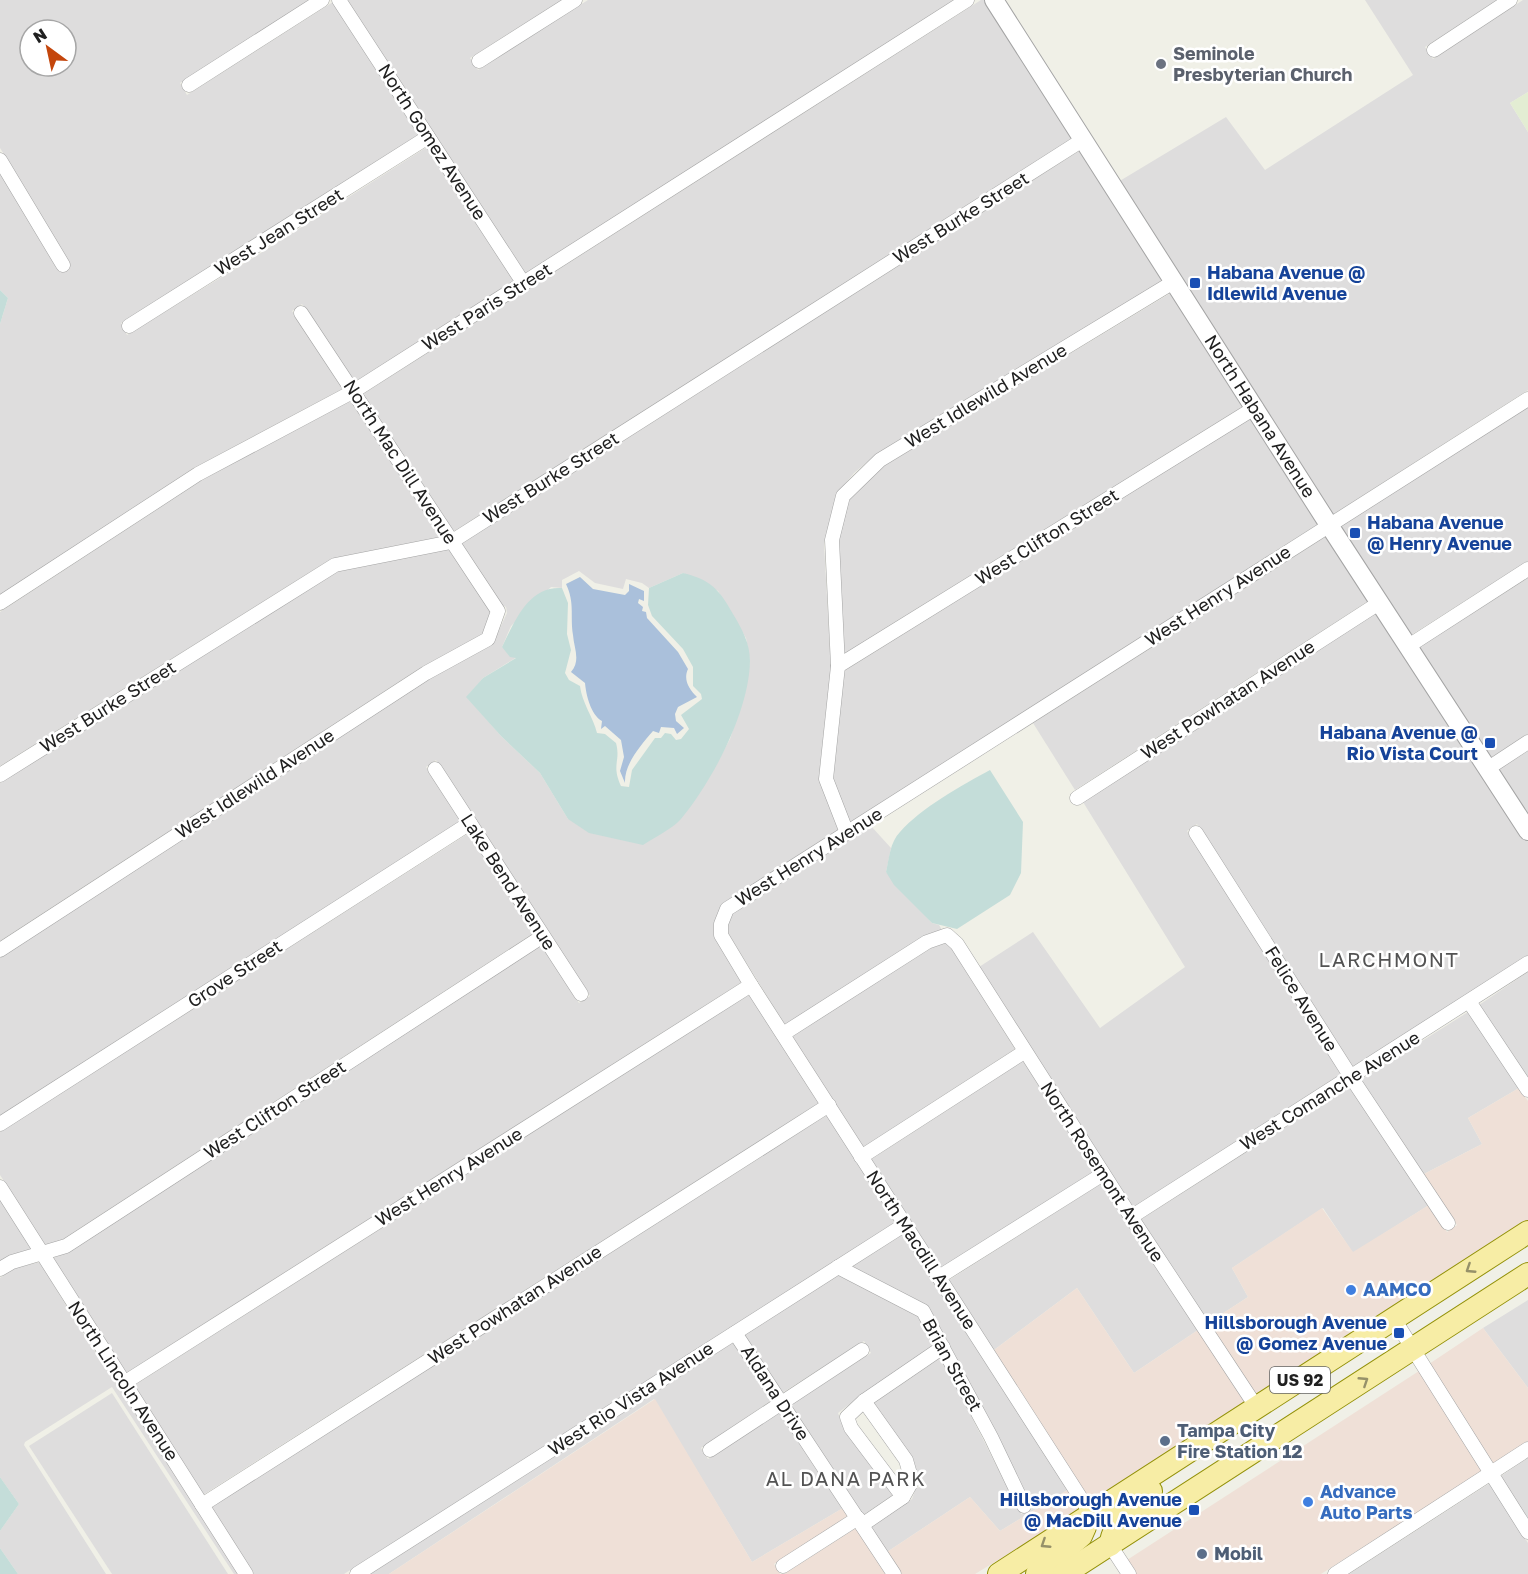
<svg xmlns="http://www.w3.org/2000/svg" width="1528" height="1574" viewBox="0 0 1528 1574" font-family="'Golos Text',sans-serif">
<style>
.residential{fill:#dedddd;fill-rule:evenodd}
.commercial{fill:#efe0d7}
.farmland{fill:#e3edd3}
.wetland{fill:#c4ddd9}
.water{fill:#aac0db}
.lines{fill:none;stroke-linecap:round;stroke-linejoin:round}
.minor-casing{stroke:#a4a4a4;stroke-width:15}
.tertiary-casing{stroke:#a4a4a4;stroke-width:20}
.primary-casing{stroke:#939109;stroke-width:24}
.minor{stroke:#fff;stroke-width:14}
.tertiary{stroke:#fff;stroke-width:18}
.primary{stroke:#f7eda5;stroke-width:22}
.oneway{stroke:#969169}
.worship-dot{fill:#6b7280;stroke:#fff;stroke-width:2}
.transit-dot{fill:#1a4fb4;stroke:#fff;stroke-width:2}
.shop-dot{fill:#3f7fe0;stroke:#fff;stroke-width:2}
.service-dot{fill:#5c6f8a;stroke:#fff;stroke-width:2}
.labels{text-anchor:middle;stroke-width:5;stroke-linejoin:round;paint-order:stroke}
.shield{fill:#fff;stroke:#636363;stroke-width:1.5}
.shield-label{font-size:16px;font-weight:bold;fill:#202020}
.worship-label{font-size:18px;font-weight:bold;fill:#5b616d;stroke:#fff;text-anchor:start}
.street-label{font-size:18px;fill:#202020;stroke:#fff}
.transit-label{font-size:18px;font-weight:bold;fill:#164399;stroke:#fff;text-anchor:end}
.shop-label{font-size:18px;font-weight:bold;fill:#366cbe;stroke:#fff;text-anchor:start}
.service-label{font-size:18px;font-weight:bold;fill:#4e5e75;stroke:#fff;text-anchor:start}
.neighbourhood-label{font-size:20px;letter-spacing:1.5px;fill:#535353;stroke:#fff}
</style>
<rect width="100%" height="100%" fill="#f0f0e7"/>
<g class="residential">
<path d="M0,0H309L180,83L187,95L333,2L419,135L121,323L127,335L256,256L427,147L515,281L355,382L302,304L292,311L344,388L194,468L0,595V324L8,298L0,290V172L27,215L37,208L0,148ZM30,30H66V66H30Z"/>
<path d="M347,0H562L470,58L478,70L588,0H954L525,275Z"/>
<path d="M981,0H987L1075,137L453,532L363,394Z"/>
<path d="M1365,0H1497L1425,47L1433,59L1523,0H1528V92L1510,103L1528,132V390L1331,516L1118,182L1226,117L1265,170L1413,75Z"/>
<path d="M1082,149L1166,279L877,454L854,473L838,492L824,544L831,667L819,778L839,830L721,906L715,920V935L742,982L125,1374L53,1258L69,1252L541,945L579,1003L590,996L436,760L426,767L461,821L0,1117V958L429,679L492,645L507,613L506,607L502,605L461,544ZM579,571L595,583L623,589L626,579L642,583L649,588L683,573L718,591L746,638L750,661L744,696L730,739L705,784L568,819L540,773L501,736L467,697L483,678L517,657L502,647L511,626L551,587L562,588V580Z"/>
<path d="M1174,291L1247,404L844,654L838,542L849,500L863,483L884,466Z"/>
<path d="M352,400L441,537L331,559L0,766V612L202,480Z"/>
<path d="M1528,407V561L1408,637L1338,528Z"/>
<path d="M1254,416L1320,523L849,823L833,779L844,671Z"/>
<path d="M1328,535L1370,600L1075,790L1033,723Z"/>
<path d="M449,549L491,611L483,634L422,667L0,941V783L338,571Z"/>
<path d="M1528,578V734L1489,759L1416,649Z"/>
<path d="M1377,612L1528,842V955L1353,1068L1197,824L1187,831L1342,1074L1132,1208L979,967L1033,932L1100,1028L1185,967L1083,802Z"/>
<path d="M1528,751V819L1496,771Z"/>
<path d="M871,826L891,848L886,872L932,923L939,925L942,930L925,935L785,1025L728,933L727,926L732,914Z"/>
<path d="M469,833L534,933L62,1240L45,1245L0,1175V1132Z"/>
<path d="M946,943L952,949L1015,1049L862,1148L792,1036L931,948Z"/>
<path d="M1528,972V1079L1479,1005Z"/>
<path d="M750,994L819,1103L203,1495L133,1386Z"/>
<path d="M1468,1012L1519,1088L1468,1118L1482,1144L1424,1174L1360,1080Z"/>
<path d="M1023,1061L1094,1172L941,1268L870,1160Z"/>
<path d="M1350,1086L1429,1205L1353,1253L1323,1208L1232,1268L1248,1297L1208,1323L1140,1220Z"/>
<path d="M827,1115L895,1223L344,1574H254L211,1507Z"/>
<path d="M1102,1183L1198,1330L1134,1373L1077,1288L994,1350L949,1280Z"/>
<path d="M0,1199L32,1249L0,1261Z"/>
<path d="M903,1234L1069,1489L1000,1531L970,1497L887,1552L871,1527L912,1499L916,1488L920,1487L921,1480L874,1403L941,1357L1021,1514L1032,1509L946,1338L865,1392L838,1413L846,1432L893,1495L863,1515L790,1405L871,1353L864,1341L782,1393L744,1335Z"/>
<path d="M40,1262L76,1322L239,1574H234L112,1387L25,1442L24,1445L106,1574H18L0,1548V1531L19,1504L0,1477V1278L15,1268Z"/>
<path d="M1528,1300V1388L1483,1328Z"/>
<path d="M734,1342L772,1400L701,1448L708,1459L780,1412L843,1508L752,1562L654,1399L389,1574H370Z"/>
<path d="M112,1393L228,1574H112L29,1446Z"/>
<path d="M1528,1458V1520L1501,1476Z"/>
<path d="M1490,1483L1528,1543V1574H1349Z"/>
</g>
<g class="commercial">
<path d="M1519,1088L1528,1101V1221L1258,1398L1208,1323L1248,1297L1232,1268L1322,1208L1353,1252L1429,1205L1447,1232L1457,1225L1424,1174L1482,1144L1468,1118Z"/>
<path d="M1077,1288L1134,1373L1198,1330L1247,1405L1092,1503L994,1350Z"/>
<path d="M1483,1328L1528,1388V1441L1493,1464L1429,1364Z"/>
<path d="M1419,1371L1483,1471L1321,1574H1136L1127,1560Z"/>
<path d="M655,1399L752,1562L843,1508L848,1516L774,1564L780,1574H389Z"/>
<path d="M1069,1489L1081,1510L975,1574H902L887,1552L970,1497L1000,1531Z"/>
<path d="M856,1528L887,1574H784Z"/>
</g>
<path class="farmland" d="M1528,92V132L1510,103Z"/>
<g class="wetland">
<path d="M0,290L8,298L0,324Z"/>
<path d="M683,573C711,580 719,589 733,614C742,629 750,643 750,661C749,712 713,780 681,819C672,829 655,837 643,845L589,833L568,819L540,773L501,736L466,697L483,678L516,658L510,657L502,647C515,621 528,586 562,588L568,603L567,634L571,650L565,673L569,680L580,686C582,703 593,717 597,733L605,734L616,743C621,762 611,764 621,786L629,787L632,770L655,738H661L665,733L671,734L676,740L681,739L689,729L681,715L702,699L701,694L693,686V667L683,649L652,616L648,605L649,588Z"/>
<path d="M990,770L1023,822L1021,873L1010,895L957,929L932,923L894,885L886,872C889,859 890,842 900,832C921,808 962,785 990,770Z"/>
<path d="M0,1477L19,1504L0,1531Z"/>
<path d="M0,1548L18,1574H0Z"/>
</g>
<path class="water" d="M580,577L593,589L625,595L629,591V584L644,591V601L639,599L638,603L643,607L642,611L646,612L647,618L678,652L688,669C683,680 689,689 697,697L678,707L675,714L676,721L684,728L677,734L674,728L661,727L659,733L653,731C641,745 624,764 625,783L620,771L624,757L621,740L605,726L601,729L602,721C591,715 586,695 585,683L571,672C581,660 574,649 573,635C570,615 575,603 566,584Z"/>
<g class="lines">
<defs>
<g id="minor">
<path d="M339,0L524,284"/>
<path d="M1434,50L1510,0"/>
<path d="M479,61L575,0"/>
<path d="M189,85L322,0"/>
<path d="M0,160L63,265"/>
<path d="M129,326L428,137"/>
<path d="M0,603L198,474L354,391L967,0"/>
<path d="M1407,647L1528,569"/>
<path d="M838,666L1256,407"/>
<path d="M435,769L581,994"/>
<path d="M1487,769L1528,742"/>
<path d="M0,775L335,565L451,542L1084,139"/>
<path d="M1077,798L1379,603"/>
<path d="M847,833L826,779L838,666L832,540L843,496L880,460L1175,281"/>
<path d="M1196,833L1351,1077L1448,1223"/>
<path d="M0,950L426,673L488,639L498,611L301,313"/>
<path d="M1470,1003L1528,1090"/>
<path d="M783,1034L927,942L947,935L957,944L1131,1217L1257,1408"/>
<path d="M0,1124L470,823"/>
<path d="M861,1157L1024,1052"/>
<path d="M0,1187L246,1574"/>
<path d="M1131,1217L1528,963"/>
<path d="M838,1267L923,1311L991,1437L1024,1506"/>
<path d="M0,1269L12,1262L66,1246L543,936"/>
<path d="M939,1277L1103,1174"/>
<path d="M1394,1319L1528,1532"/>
<path d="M735,1333L894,1574"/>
<path d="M124,1383L751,985"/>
<path d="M710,1450L862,1350"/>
<path d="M903,1497L851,1428L847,1417L864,1401L943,1347"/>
<path d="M202,1505L829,1105"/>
<path d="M1091,1514L751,985L721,935V924L727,909L1528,399"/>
<path d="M862,1525L903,1497L912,1481L906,1460L864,1401"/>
<path d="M1110,1545L1129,1574"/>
<path d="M783,1566L858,1518"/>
<path d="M357,1574L904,1225"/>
<path d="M1335,1574L1528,1449"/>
</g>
<g id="tertiary">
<path id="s1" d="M994,0L1329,525L1528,831"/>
</g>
<g id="primary">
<path d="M1110,1545C1117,1515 1128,1510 1151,1491"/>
<path d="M999,1574L1528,1232"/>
<path d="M1037,1574L1081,1536L1085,1527"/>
<path d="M1064,1574L1528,1274"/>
</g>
</defs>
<use href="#minor" class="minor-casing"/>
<use href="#tertiary" class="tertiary-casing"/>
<use href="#primary" class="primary-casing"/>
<use href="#minor" class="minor"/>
<use href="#tertiary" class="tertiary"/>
<use href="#primary" class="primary"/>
</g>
<defs><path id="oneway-chevron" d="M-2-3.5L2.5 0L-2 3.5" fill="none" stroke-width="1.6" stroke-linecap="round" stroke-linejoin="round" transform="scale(1.5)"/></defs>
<g class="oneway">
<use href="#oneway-chevron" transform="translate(1470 1269) rotate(147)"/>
<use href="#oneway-chevron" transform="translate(1364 1381) rotate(-33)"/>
<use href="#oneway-chevron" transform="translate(1045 1544) rotate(147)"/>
</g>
<circle class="worship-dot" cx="1161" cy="64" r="6"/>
<g class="transit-dot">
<rect x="1189" y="277" width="12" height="12" rx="3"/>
<rect x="1349" y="527" width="12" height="12" rx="3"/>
<rect x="1484" y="737" width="12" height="12" rx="3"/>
<rect x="1393" y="1327" width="12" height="12" rx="3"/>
<rect x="1188" y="1504" width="12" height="12" rx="3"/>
</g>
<g class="shop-dot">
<circle cx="1351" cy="1290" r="6"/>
<circle cx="1308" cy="1502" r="6"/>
</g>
<g class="service-dot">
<circle cx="1165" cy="1441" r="6"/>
<circle cx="1202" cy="1554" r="6"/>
</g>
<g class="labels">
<rect class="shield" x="1270" y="1367" width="60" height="26" rx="4.5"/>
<g class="shield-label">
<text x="1300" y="1386">US 92</text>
</g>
<g class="worship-label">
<text x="1173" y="60">Seminole<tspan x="1173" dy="21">Presbyterian Church</tspan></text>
</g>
<g class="street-label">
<text transform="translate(432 142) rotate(57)" y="6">North Gomez Avenue</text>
<text transform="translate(961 218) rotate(-32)" y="6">West Burke Street</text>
<text transform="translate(279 232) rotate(-32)" y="6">West Jean Street</text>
<text transform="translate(487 307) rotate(-32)" y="6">West Paris Street</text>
<text transform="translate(986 396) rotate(-31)" y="6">West Idlewild Avenue</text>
<text dy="6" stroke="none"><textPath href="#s1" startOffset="494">North Habana Avenue</textPath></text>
<text transform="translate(400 462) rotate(57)" y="6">North Mac Dill Avenue</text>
<text transform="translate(551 478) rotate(-32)" y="6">West Burke Street</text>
<text transform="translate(1047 537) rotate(-32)" y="6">West Clifton Street</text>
<text transform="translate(1218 596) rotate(-33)" y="6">West Henry Avenue</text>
<text transform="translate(1228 700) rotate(-33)" y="6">West Powhatan Avenue</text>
<text transform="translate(108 707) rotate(-32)" y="6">West Burke Street</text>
<text transform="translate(255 784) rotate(-33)" y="6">West Idlewild Avenue</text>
<text transform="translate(809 857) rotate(-32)" y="6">West Henry Avenue</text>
<text transform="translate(508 882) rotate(57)" y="6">Lake Bend Avenue</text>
<text transform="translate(235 974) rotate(-33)" y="6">Grove Street</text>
<text transform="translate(1301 999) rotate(58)" y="6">Felice Avenue</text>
<text transform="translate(1330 1091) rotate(-32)" y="6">West Comanche Avenue</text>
<text transform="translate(275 1110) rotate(-33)" y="6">West Clifton Street</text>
<text transform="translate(1102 1172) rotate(57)" y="6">North Rosemont Avenue</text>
<text transform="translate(449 1177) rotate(-32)" y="6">West Henry Avenue</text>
<text transform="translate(921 1250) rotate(57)" y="6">North Macdill Avenue</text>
<text transform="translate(515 1305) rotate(-33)" y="6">West Powhatan Avenue</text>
<text transform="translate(952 1365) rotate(61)" y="6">Brian Street</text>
<text transform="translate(123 1381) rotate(57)" y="6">North Lincoln Avenue</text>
<text transform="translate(775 1393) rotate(57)" y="6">Aldana Drive</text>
<text transform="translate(631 1399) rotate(-33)" y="6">West Rio Vista Avenue</text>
</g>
<g class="transit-label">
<text x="1207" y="279" text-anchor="start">Habana Avenue @<tspan x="1207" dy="21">Idlewild Avenue</tspan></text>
<text x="1367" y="529" text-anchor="start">Habana Avenue<tspan x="1367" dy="21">@ Henry Avenue</tspan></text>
<text x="1478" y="739">Habana Avenue @<tspan x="1478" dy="21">Rio Vista Court</tspan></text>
<text x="1387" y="1329">Hillsborough Avenue<tspan x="1387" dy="21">@ Gomez Avenue</tspan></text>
<text x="1182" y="1506">Hillsborough Avenue<tspan x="1182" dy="21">@ MacDill Avenue</tspan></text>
</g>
<g class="shop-label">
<text x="1363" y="1296">AAMCO</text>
<text x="1320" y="1498">Advance<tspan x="1320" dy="21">Auto Parts</tspan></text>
</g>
<g class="service-label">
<text x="1177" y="1437">Tampa City<tspan x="1177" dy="21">Fire Station 12</tspan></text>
<text x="1214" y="1560">Mobil</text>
</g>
<g class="neighbourhood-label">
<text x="1389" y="967">LARCHMONT</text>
<text x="846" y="1486">AL DANA PARK</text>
</g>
</g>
<g transform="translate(48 48) rotate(327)"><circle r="28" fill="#ffffff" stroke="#a6a6a6" stroke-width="1.5"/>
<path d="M0-4.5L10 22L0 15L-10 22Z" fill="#c4460c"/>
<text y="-9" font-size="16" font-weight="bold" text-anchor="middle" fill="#202020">N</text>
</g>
</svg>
